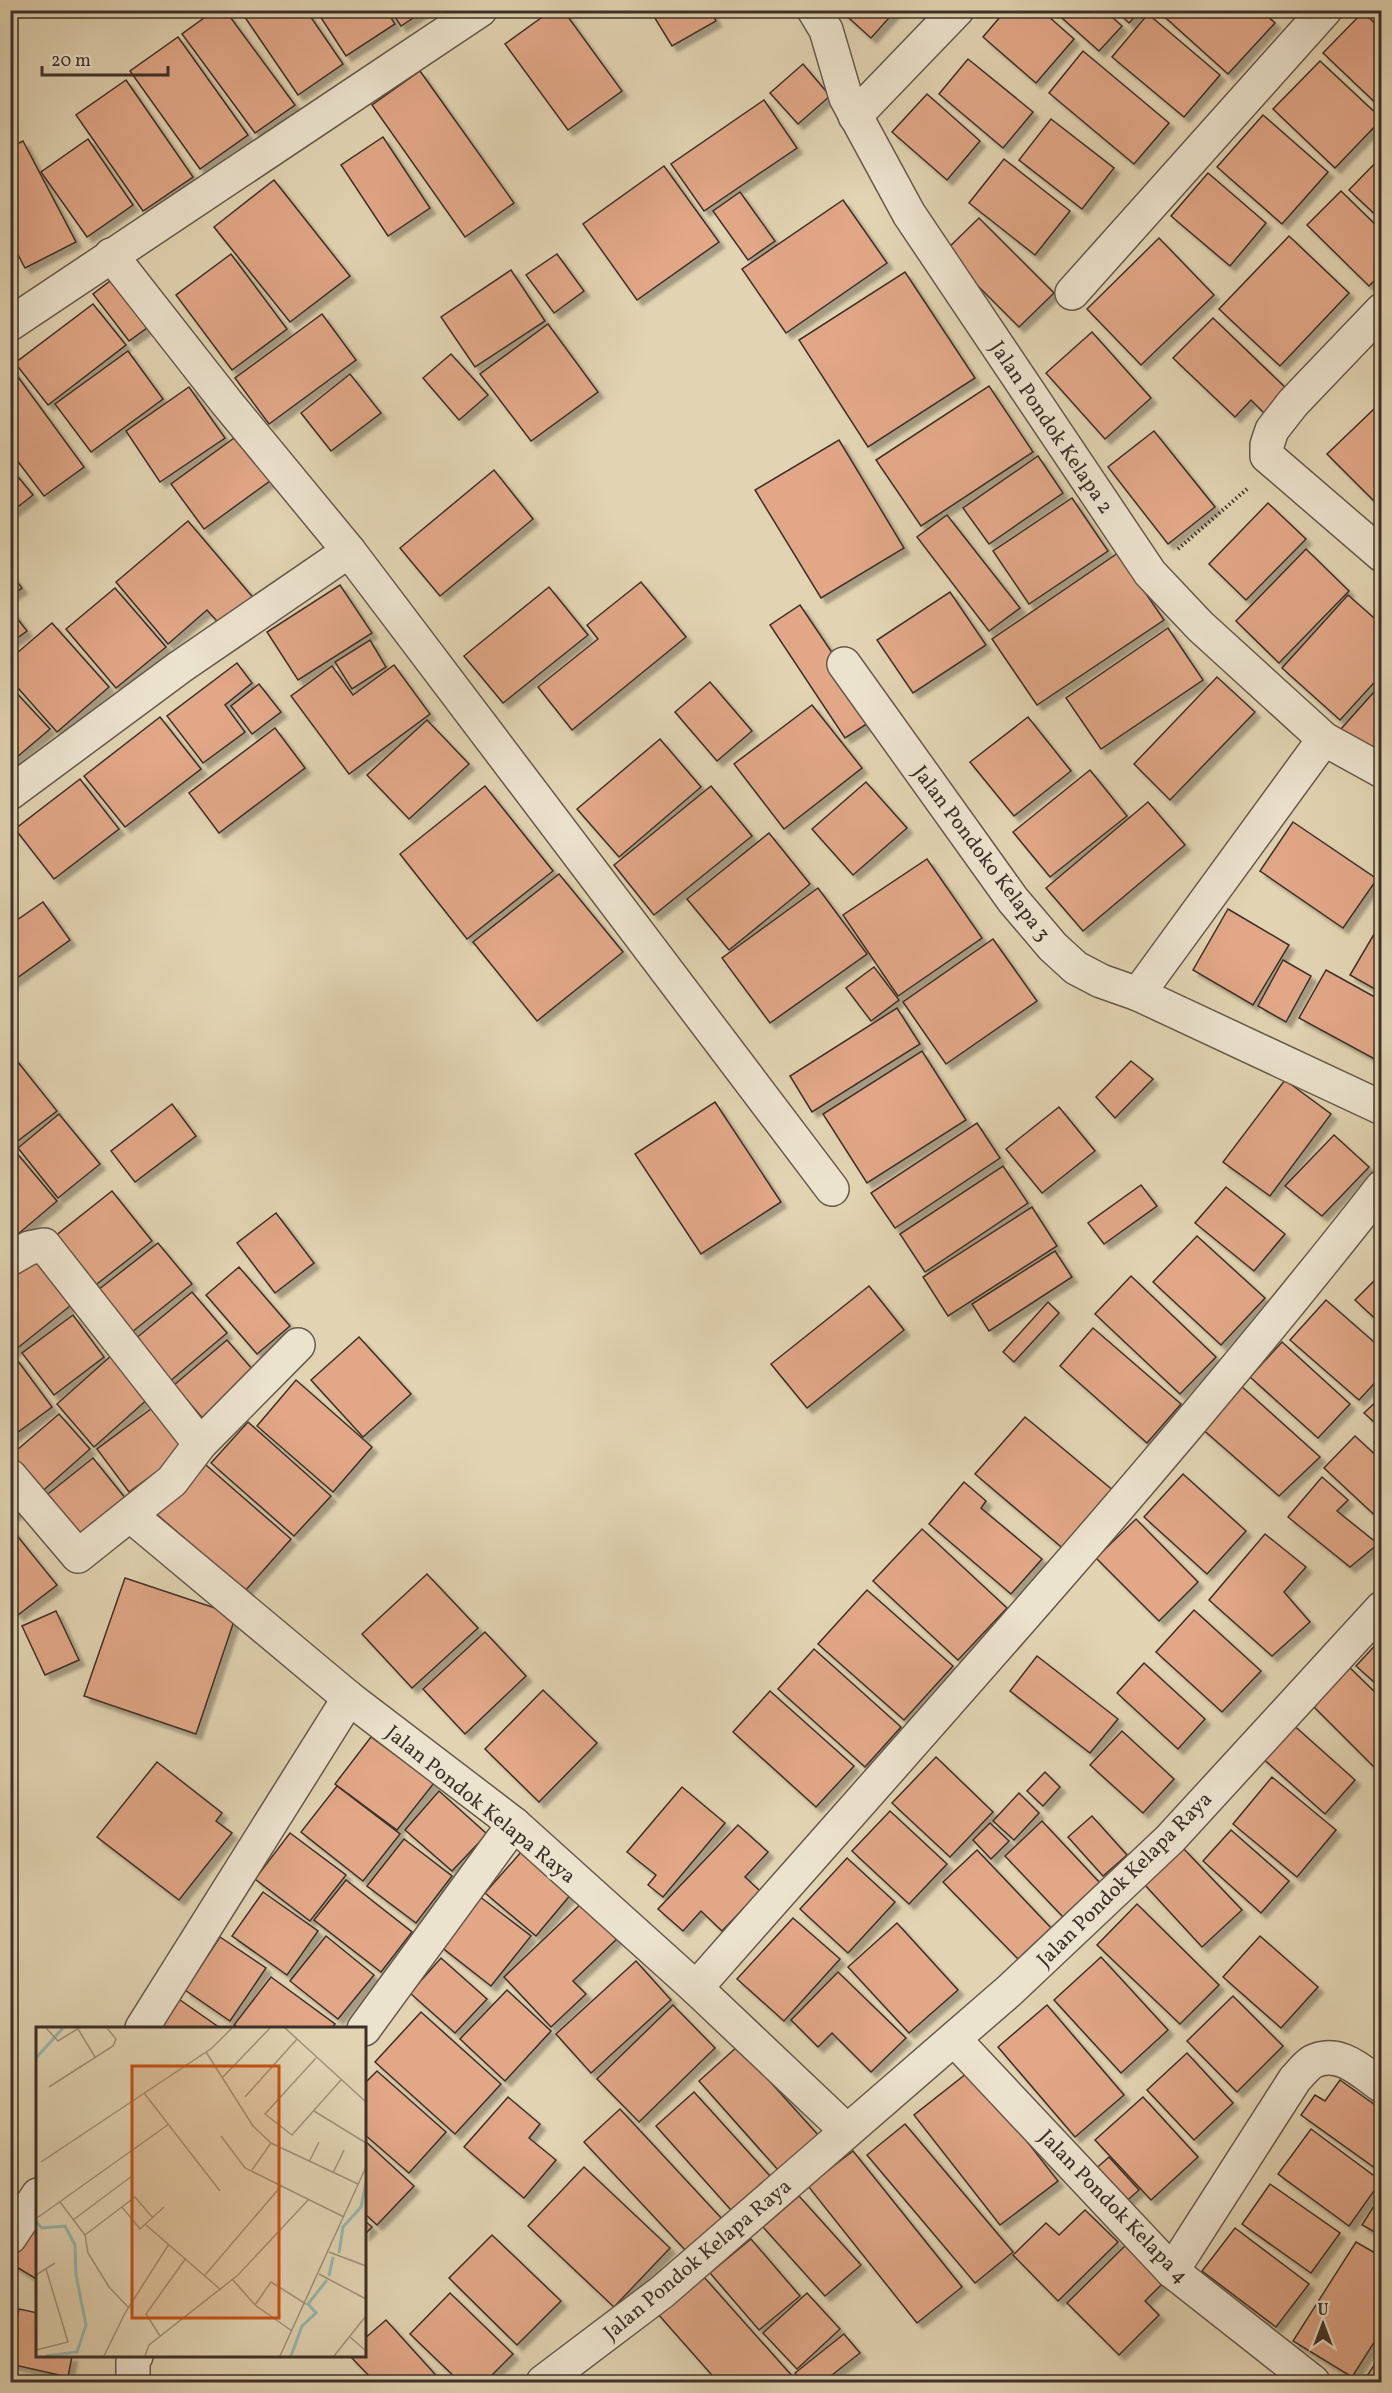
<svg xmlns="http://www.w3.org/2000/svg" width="1392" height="2393" viewBox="0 0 1392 2393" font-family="Vollkorn,serif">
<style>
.building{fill:#e1a787;stroke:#3c3029;stroke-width:1.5;filter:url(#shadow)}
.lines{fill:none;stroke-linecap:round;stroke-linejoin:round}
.minor-casing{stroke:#66594c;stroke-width:36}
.path{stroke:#3c3029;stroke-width:4;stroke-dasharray:1.5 3;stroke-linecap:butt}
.minor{stroke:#ece3ce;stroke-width:33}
.labels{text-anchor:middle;stroke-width:6;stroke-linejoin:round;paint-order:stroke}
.street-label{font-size:21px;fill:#3c3029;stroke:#ece3ce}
.inset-river{fill:none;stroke:#95b8af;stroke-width:3}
.inset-road{fill:none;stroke:#a0927c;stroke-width:1.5}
.view{fill:#c65112;fill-opacity:0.15;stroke:#c65112;stroke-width:3}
.inset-edge{fill:none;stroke:#3c3029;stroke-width:3}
</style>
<defs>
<filter id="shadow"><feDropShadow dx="5.5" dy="5.5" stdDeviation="1.5" flood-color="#0004"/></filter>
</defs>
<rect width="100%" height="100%" fill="#e2d4b3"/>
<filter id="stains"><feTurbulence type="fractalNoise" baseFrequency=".00333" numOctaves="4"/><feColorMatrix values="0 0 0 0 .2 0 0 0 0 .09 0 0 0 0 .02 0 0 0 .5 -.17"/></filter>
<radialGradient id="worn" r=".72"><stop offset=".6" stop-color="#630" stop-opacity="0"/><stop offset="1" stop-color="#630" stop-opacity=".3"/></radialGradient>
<g class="building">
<path d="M215,10H225L295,105L255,133L182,34Z"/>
<path d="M240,10H306L343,64L298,95Z"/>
<path d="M316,10H386L395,24L346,56Z"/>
<path d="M390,10H425L401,26Z"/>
<path d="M552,10H563L622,91L568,130L505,44Z"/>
<path d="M650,10H710L716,21L672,46Z"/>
<path d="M840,10H896L871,38Z"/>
<path d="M1006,10H1041L1074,39L1036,83L983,37Z"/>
<path d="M1053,10H1104L1122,26L1099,51Z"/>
<path d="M1116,10H1141L1129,23Z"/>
<path d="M1157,10H1261L1275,23L1228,74Z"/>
<path d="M1367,10H1382V23Z"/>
<path d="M1363,12L1382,30V109L1323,53Z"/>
<path d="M1148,14L1220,75L1184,117L1112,57Z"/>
<path d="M178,37L248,135L200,169L130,71Z"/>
<path d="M1083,51L1169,123L1134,164L1049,93Z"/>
<path d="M968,59L1033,112L1003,148L939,94Z"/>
<path d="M1320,61L1382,119L1335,168L1273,109Z"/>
<path d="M803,64L830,96L798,124L770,93Z"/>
<path d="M420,71L514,203L465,237L372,105Z"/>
<path d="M126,80L193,177L143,211L76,115Z"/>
<path d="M927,94L980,141L947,180L892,132Z"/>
<path d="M764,100L797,148L704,211L671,164Z"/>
<path d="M1263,115L1328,172L1282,224L1217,167Z"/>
<path d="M1051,119L1114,168L1082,209L1019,160Z"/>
<path d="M383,137L430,208L388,236L341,165Z"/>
<path d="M88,139L133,205L87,237L41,172Z"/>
<path d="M23,141L76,242L25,268L10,240V147Z"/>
<path d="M1382,156V221L1349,190Z"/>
<path d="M1004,159L1070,211L1035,255L969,203Z"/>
<path d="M664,166L719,242L637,300L583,224Z"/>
<path d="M1208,173L1266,223L1230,266L1171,216Z"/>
<path d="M274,180L350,276L290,322L214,227Z"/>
<path d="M1341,191L1382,231V273L1369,286L1307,225Z"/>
<path d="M740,192L775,241L748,260L713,211Z"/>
<path d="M843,200L887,263L786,333L742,269Z"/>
<path d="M979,218L1054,293L1019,327L944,252Z"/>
<path d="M1289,236L1349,293L1280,366L1219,309Z"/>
<path d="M1159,238L1214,295L1141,365L1087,309Z"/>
<path d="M231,254L287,329L232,370L176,295Z"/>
<path d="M557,254L584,291L554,313L526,275Z"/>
<path d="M511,270L545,321L475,367L441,317Z"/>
<path d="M905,272L975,378L868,447L799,340Z"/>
<path d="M114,278L151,325L129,341L93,294Z"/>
<path d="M93,304L126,345L48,405L15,363Z"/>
<path d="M322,314L356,360L269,424L235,378Z"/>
<path d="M1213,318L1288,390L1265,414L1251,400L1235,417L1173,358Z"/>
<path d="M548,324L598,392L531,441L480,374Z"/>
<path d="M1092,332L1151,398L1105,439L1046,373Z"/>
<path d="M128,351L163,399L91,452L55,404Z"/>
<path d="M451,354L488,395L459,420L423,378Z"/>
<path d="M10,366L84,467L44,496L10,451Z"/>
<path d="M350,374L381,413L331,451L301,413Z"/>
<path d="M989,386L1033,452L921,526L876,460Z"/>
<path d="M189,387L225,438L160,482L126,431Z"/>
<path d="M1375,408L1382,415V509L1327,454Z"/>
<path d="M1154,431L1215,507L1168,544L1108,467Z"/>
<path d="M241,433L274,478L204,529L171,484Z"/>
<path d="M839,440L904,548L821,598L755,490Z"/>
<path d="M1038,456L1063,493L989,544L963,508Z"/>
<path d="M10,467L33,495L10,513Z"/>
<path d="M494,470L533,519L440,596L400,548Z"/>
<path d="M1072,498L1108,551L1029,604L993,551Z"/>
<path d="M1268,503L1306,539L1246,600L1209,564Z"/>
<path d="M947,515L1020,608L989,631L917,537Z"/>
<path d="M188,521L256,601L223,628L207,610L168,644L116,582Z"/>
<path d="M1306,549L1349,591L1279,663L1236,621Z"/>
<path d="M1118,553L1164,620L1037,705L992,639Z"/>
<path d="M10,573L22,588L10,596Z"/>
<path d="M641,582L686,637L572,730L538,687L598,639L587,625Z"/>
<path d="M340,585L372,633L298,680L267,632Z"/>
<path d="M549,587L588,635L503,703L464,656Z"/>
<path d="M115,588L166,647L116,688L66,629Z"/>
<path d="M950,592L986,645L913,693L877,640Z"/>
<path d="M1348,595L1382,625V674L1340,720L1282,668Z"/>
<path d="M800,605L876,718L845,738L770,625Z"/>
<path d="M10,609L27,631L10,643Z"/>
<path d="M52,623L109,687L57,732L10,679V659Z"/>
<path d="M1168,628L1203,680L1101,749L1066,698Z"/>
<path d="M370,640L386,667L352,689L335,662Z"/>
<path d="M237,663L252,683L225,705L245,732L203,763L167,716Z"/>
<path d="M394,665L430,714L349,774L291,696L332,666L353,695Z"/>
<path d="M1217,677L1255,712L1170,800L1134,764Z"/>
<path d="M710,682L752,731L717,761L675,712Z"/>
<path d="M1382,683V763L1341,729Z"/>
<path d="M259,684L281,712L252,734L231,706Z"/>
<path d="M10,686L50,729L10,763Z"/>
<path d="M812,705L862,768L784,829L734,764Z"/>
<path d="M160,717L201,769L125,827L84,776Z"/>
<path d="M1028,717L1071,771L1014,816L970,762Z"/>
<path d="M427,720L469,764L409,819L367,775Z"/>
<path d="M275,728L305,768L219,833L189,793Z"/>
<path d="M660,739L701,787L619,857L577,809Z"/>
<path d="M1090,770L1127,816L1050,877L1013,832Z"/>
<path d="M80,779L119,829L54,879L15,829Z"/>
<path d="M866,782L907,828L853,875L812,829Z"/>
<path d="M485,786L553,871L467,939L400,854Z"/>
<path d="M711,786L752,836L654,915L614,865Z"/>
<path d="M1148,802L1185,845L1083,931L1046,888Z"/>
<path d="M1293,822L1377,879L1343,928L1260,871Z"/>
<path d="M769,833L810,884L729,950L687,899Z"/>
<path d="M927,859L982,938L898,996L843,915Z"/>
<path d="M559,874L623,952L537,1021L473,942Z"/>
<path d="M818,888L867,954L770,1023L722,958Z"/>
<path d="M43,902L70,940L10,983V925Z"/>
<path d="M1228,909L1289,945L1253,1005L1193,970Z"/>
<path d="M1380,924H1382V993L1350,975Z"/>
<path d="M993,939L1037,1001L946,1064L903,1002Z"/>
<path d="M1283,960L1311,976L1286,1022L1258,1006Z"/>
<path d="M874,967L899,1000L871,1021L846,988Z"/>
<path d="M1326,970L1382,1001V1063L1299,1018Z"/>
<path d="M897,1008L920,1044L812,1112L790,1076Z"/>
<path d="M922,1051L966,1120L867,1183L823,1114Z"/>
<path d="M13,1056L57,1111L15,1143L10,1138V1058Z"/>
<path d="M1131,1061L1153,1079L1115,1118L1096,1097Z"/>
<path d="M1285,1080L1331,1114L1270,1196L1223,1162Z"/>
<path d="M715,1102L781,1202L701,1254L635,1154Z"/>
<path d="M172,1104L196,1136L135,1182L111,1151Z"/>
<path d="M1059,1107L1095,1151L1042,1193L1006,1149Z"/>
<path d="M59,1114L100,1164L58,1198L18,1148Z"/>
<path d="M977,1123L1000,1158L895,1228L871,1193Z"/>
<path d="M1334,1135L1369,1167L1322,1216L1285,1186Z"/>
<path d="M15,1151L57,1201L11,1240L10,1155Z"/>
<path d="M1003,1166L1028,1203L925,1272L900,1234Z"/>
<path d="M1141,1185L1157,1206L1104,1244L1088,1223Z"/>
<path d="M1226,1187L1285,1234L1254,1271L1195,1223Z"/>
<path d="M112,1191L152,1241L93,1287L54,1237Z"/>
<path d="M1032,1207L1057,1246L948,1316L923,1277Z"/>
<path d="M276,1213L314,1263L275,1293L237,1243Z"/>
<path d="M1197,1236L1265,1298L1221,1345L1153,1282Z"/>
<path d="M158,1243L192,1284L132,1332L98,1290Z"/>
<path d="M1055,1251L1072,1277L989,1331L972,1304Z"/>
<path d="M36,1255L75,1302L10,1354V1276Z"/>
<path d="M239,1267L290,1326L257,1354L206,1295Z"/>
<path d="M1382,1273V1325L1355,1300Z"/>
<path d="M1131,1276L1216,1357L1180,1394L1095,1314Z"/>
<path d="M869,1286L904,1330L807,1408L771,1364Z"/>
<path d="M192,1292L227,1333L169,1382L134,1340Z"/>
<path d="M1326,1300L1382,1349V1375L1359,1400L1290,1340Z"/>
<path d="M1048,1302L1059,1313L1014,1362L1003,1352Z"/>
<path d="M73,1315L104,1357L54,1395L22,1353Z"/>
<path d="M1093,1328L1181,1404L1147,1443L1060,1366Z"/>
<path d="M359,1337L411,1394L363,1437L311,1380Z"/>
<path d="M227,1340L259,1377L206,1422L174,1385Z"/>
<path d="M1282,1342L1350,1404L1318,1438L1250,1377Z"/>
<path d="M112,1355L150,1397L94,1447L57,1404Z"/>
<path d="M15,1357L52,1407L10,1438V1360Z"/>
<path d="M296,1380L372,1447L333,1492L257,1426Z"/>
<path d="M1241,1386L1320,1457L1279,1496L1200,1427Z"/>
<path d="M1382,1396V1429L1364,1413Z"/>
<path d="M155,1406L188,1449L129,1492L97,1449Z"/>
<path d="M59,1414L90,1449L38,1495L10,1465V1456Z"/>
<path d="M1025,1417L1115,1492L1066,1551L975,1474Z"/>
<path d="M248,1422L331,1496L294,1536L211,1463Z"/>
<path d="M1355,1436L1382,1461V1522L1324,1468Z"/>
<path d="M93,1458L126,1499L76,1538L43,1498Z"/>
<path d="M199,1459L291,1539L245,1591L153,1511Z"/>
<path d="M1183,1474L1246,1531L1207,1574L1144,1517Z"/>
<path d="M1322,1477L1348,1500L1337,1511L1378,1544L1350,1567L1288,1517Z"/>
<path d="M964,1482L986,1501L981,1508L1042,1559L1011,1594L929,1524Z"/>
<path d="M10,1500L19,1511L10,1517Z"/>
<path d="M1136,1519L1198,1582L1159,1621L1096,1558Z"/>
<path d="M10,1527L57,1585L18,1615L10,1605Z"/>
<path d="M922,1529L1007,1608L958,1660L873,1581Z"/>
<path d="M1265,1534L1306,1567L1284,1592L1310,1622L1272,1656L1209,1600Z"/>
<path d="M427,1574L478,1628L412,1688L362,1634Z"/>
<path d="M125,1578L236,1615L196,1734L84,1696Z"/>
<path d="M867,1590L953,1666L904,1720L818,1644Z"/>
<path d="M1194,1610L1261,1671L1222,1712L1156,1652Z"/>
<path d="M56,1611L79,1660L45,1675L22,1626Z"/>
<path d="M485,1632L526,1676L465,1734L423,1689Z"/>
<path d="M1382,1638V1689L1356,1666Z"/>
<path d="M814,1649L901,1727L865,1767L778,1689Z"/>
<path d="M1037,1656L1118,1719L1090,1753L1010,1691Z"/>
<path d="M1144,1663L1205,1719L1178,1749L1117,1693Z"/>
<path d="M1346,1664L1382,1699L1380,1773L1309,1702Z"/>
<path d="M543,1690L597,1743L539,1802L485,1749Z"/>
<path d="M770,1691L854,1766L816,1807L733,1732Z"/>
<path d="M1290,1722L1355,1780L1325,1814L1260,1756Z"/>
<path d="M1122,1731L1174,1779L1143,1813L1090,1765Z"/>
<path d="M371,1737L434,1783L397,1830L335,1784Z"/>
<path d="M936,1757L993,1812L950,1857L892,1803Z"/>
<path d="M157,1762L222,1813L216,1821L232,1833L179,1900L97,1837Z"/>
<path d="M1045,1772L1060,1787L1043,1806L1027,1791Z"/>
<path d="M1272,1777L1336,1830L1297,1877L1233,1824Z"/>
<path d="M337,1786L400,1834L363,1881L301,1832Z"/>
<path d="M682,1787L725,1823L663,1897L648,1885L656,1875L627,1852Z"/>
<path d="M439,1791L487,1834L452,1871L405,1830Z"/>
<path d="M1019,1793L1039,1813L1014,1840L993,1821Z"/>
<path d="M890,1811L947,1864L909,1904L852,1851Z"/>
<path d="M1092,1816L1127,1855L1103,1876L1068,1837Z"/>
<path d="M1042,1821L1100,1883L1063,1917L1005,1856Z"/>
<path d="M990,1823L1009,1841L991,1859L973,1840Z"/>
<path d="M738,1825L768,1852L745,1877L760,1891L722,1931L701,1911L683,1931L658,1909Z"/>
<path d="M1231,1830L1289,1881L1261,1913L1203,1861Z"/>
<path d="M290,1833L346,1875L310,1921L255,1879Z"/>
<path d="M404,1839L452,1876L416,1923L367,1886Z"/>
<path d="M1183,1848L1242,1910L1202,1947L1144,1884Z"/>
<path d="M977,1850L1053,1930L1020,1961L943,1882Z"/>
<path d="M522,1851L572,1893L536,1936L485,1893Z"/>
<path d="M847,1858L895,1902L848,1953L800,1909Z"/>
<path d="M346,1880L412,1932L381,1972L314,1920Z"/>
<path d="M263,1892L318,1931L287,1975L232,1936Z"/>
<path d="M479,1896L531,1936L491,1986L440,1946Z"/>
<path d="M585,1900L620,1936L573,1981L586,1994L551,2027L504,1977Z"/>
<path d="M1137,1904L1219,1985L1180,2024L1097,1945Z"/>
<path d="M793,1918L840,1959L784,2021L737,1979Z"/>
<path d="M897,1923L958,1990L909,2033L848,1967Z"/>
<path d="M326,1936L374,1975L338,2019L290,1981Z"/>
<path d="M1260,1936L1318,1987L1281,2028L1223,1977Z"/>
<path d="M220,1937L266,1968L230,2021L185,1990Z"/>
<path d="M1101,1957L1168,2030L1121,2073L1054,2000Z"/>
<path d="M441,1958L487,1999L455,2033L410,1993Z"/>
<path d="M636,1961L671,2000L591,2073L556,2034Z"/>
<path d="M838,1972L906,2038L871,2072L832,2033L818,2047L791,2020Z"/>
<path d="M271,1977L335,2024L332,2028H239L234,2025Z"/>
<path d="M507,1990L551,2031L505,2081L460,2039Z"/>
<path d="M170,1993L220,2028H144Z"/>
<path d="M1233,1996L1283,2046L1237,2092L1187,2041Z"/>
<path d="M673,2005L715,2048L639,2122L597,2079Z"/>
<path d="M1047,2005L1124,2095L1075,2137L998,2047Z"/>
<path d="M421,2012L501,2084L455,2134L375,2062Z"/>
<path d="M738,2046L819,2136L779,2171L699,2081Z"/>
<path d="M1187,2053L1233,2103L1194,2140L1147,2090Z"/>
<path d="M971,2070L1058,2181L1000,2225L914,2115Z"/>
<path d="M377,2071L446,2132L409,2173L364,2134V2084Z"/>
<path d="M1340,2080L1382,2110V2173L1301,2115L1315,2095L1325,2101Z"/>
<path d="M694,2092L770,2176L731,2210L656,2126Z"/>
<path d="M508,2097L540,2124L529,2138L556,2160L524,2198L464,2147Z"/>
<path d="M1143,2097L1198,2157L1151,2200L1095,2140Z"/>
<path d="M620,2109L723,2220L687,2252L584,2142Z"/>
<path d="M905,2124L1013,2252L975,2283L867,2155Z"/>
<path d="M1311,2129L1381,2181L1349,2226L1278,2174Z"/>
<path d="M364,2140L414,2186L377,2225L364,2213Z"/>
<path d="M853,2151L962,2287L917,2323L808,2186Z"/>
<path d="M1109,2157L1139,2190L1122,2205L1092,2172Z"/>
<path d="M584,2167L670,2248L614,2307L528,2226Z"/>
<path d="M1270,2184L1340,2233L1311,2273L1242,2224Z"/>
<path d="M1382,2193V2236L1362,2225Z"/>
<path d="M799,2196L861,2265L825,2296L763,2227Z"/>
<path d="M1085,2210L1118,2242L1058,2301L1013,2255L1046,2223L1059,2235Z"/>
<path d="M364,2220L372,2227L364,2235Z"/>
<path d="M29,2224L38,2229V2280L10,2263V2252Z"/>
<path d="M1235,2228L1309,2284L1276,2327L1202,2271Z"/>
<path d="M492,2235L561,2301L517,2345L449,2278Z"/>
<path d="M751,2239L800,2296L759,2330L710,2273Z"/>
<path d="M1129,2242L1166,2280L1145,2301L1159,2315L1119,2355L1067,2303Z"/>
<path d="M1356,2242L1382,2257V2330L1352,2377L1293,2341Z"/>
<path d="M703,2276L793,2377L787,2382H718L658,2314Z"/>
<path d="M450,2293L513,2354L485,2382H460L410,2334Z"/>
<path d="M807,2293L840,2329L797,2369L763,2333Z"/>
<path d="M19,2309L38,2313V2356H72L68,2377L10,2364V2348Z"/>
<path d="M386,2320L442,2382H375L350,2356H364V2339Z"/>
<path d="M844,2334L860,2353L823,2382H803L795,2373Z"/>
<path d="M1382,2353V2382H1377L1367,2376Z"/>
</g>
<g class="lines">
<defs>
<g id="minor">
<path d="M814,10L826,30L846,98L909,214L1150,573L1200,626L1324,739L1382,771"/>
<path d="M855,116L957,10"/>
<path d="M111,255L227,403L349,551L832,1189"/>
<path d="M1072,293L1325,10"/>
<path d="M1382,310L1293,403L1272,430L1267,445V456L1382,555"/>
<path d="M10,324L480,10"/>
<path d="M844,664L1013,900L1053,947L1076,968L1101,981L1138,994L1382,1108"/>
<path d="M10,793L180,667L349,551"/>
<path d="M1138,994L1324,739"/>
<path d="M10,1259L29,1248L44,1245L200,1444"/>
<path d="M10,1476L78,1556L172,1481L200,1444L298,1345"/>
<path d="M130,1515L349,1698L514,1824L696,1988L847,2131"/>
<path d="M696,1988C928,1724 1165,1464 1382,1187"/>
<path d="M142,2028L349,1698"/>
<path d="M364,2029L514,1824"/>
<path d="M954,2039L1172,2271L1313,2382"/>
<path d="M10,2237L38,2195"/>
<path d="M1172,2271L1295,2079C1300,2074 1306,2066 1312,2062C1339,2048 1362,2072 1382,2086"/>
<path d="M133,2382V2361L136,2356"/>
<path d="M543,2382L662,2292L1010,1990L1170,1839L1382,1608"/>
</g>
</defs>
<use href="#minor" class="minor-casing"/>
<path class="path" d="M1178,549L1247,489"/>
<use href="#minor" class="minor"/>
</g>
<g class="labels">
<g class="street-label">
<text transform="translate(1052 427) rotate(56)" y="7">Jalan Pondok Kelapa 2</text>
<text transform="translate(982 853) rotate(53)" y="7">Jalan Pondoko Kelapa 3</text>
<text transform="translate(481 1804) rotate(39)" y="7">Jalan Pondok Kelapa Raya</text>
<text transform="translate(1124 1879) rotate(-45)" y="7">Jalan Pondok Kelapa Raya</text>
<text transform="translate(1114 2206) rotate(46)" y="7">Jalan Pondok Kelapa 4</text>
<text transform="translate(697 2259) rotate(-40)" y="7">Jalan Pondok Kelapa Raya</text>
</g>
</g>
<g transform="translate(36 2027)">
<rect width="330" height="330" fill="#e2d4b3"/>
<path class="inset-river" d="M0,31L27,1M0,195L6,201L29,199L39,218L40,248L50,298L41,325L10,329M303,226L307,200L325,180L330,155M293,249L297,230M255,329L266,299L280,286L272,277L291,253"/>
<path class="inset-road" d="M10,1L22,14L43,1M249,1L330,75M42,2L59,30M170,25L217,99L235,116L322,157M280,31L229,87L256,108L305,53M186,51L234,1M13,60L77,19L80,12L71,1M108,66L184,164M209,70L261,12M278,84L330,116M185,109L209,141L308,190M5,135L176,21L196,1M273,135L283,115M216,143L235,116M297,146L308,123M24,175L49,208L52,226L73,260L93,281M86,180L104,202L128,180M1,191L133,97M37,193L96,149M110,198L185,263M49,208L99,170L117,191M293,225L330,239M283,247L330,272M0,248L19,236M169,248L246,158M197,253L219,278L256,304M219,278L235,255L270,277M124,309L110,287L150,231M314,310L330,324M0,323L32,315L10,242M68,329L89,286L133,217M109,329L113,318L202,248L273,172M244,329L330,140M298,329L330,289"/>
<path class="view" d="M96,39H243V291H96Z"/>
<rect width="330" height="330" class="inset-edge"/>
</g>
<rect width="1392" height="2393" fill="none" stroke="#e2d4b3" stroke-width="36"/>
<rect x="12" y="12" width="1368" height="2369" fill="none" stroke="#3c3029" stroke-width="3"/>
<rect x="18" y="18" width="1356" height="2357" fill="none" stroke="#3c3029" stroke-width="1.5"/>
<g transform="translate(1323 2324)" stroke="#ece3ce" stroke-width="4.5" paint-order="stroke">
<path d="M0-4.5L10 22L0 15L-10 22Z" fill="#3c3029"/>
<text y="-9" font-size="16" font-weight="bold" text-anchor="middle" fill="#3c3029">U</text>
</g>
<path d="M42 66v9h126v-9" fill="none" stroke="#3c3029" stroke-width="3"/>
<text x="51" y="66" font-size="18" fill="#3c3029" stroke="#ece3ce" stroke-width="4.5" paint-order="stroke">20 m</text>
<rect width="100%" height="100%" filter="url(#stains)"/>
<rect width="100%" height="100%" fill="url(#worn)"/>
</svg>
